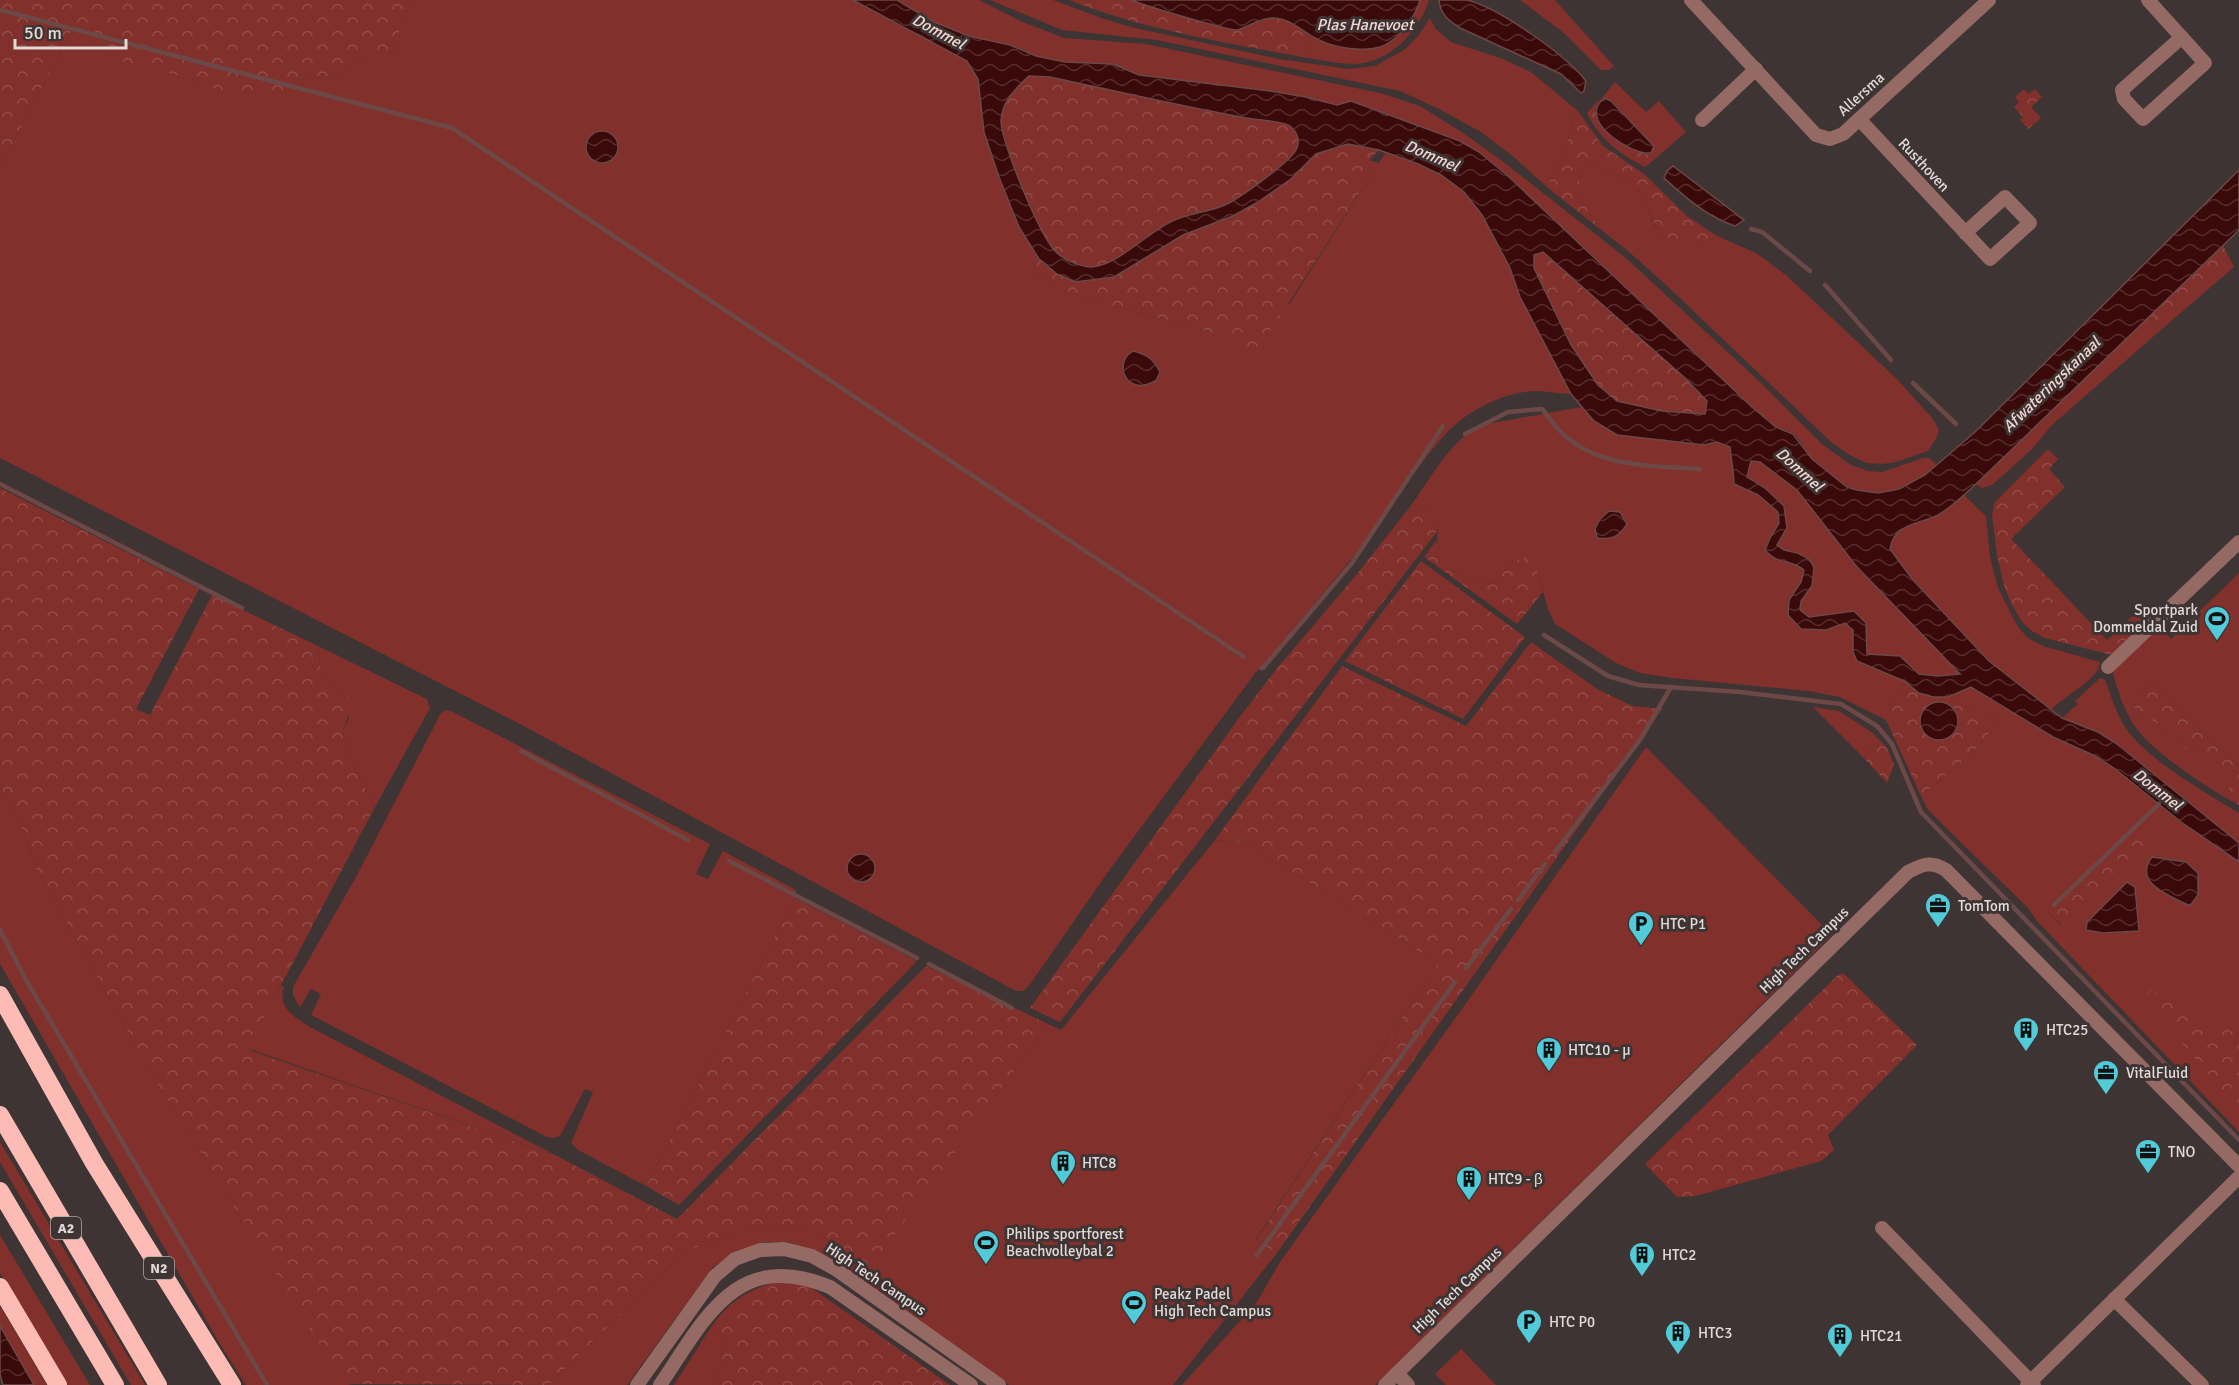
<svg xmlns="http://www.w3.org/2000/svg" width="2239" height="1385" viewBox="0 0 2239 1385" font-family="Signika,sans-serif">
<style>
.green{fill:#81302c;fill-rule:evenodd}
.forest{fill:url(#forest-crowns);fill-rule:evenodd}
.water{fill:url(#water-waves);stroke:#6c4847;stroke-width:1.5;fill-rule:evenodd}
.lines{fill:none;stroke-linecap:round;stroke-linejoin:round}
.stream{stroke:#6c4847;stroke-width:4.5}
.minor{stroke:#956a65;stroke-width:14}
.highway{stroke:#fcbbb4;stroke-width:18}
.labels{text-anchor:middle;stroke-width:6;stroke-linejoin:round;paint-order:stroke}
.shield{fill:#3e3433;stroke:#afa8a7;stroke-width:1.5}
.shield-label{font-size:14px;font-weight:bold;fill:#e0dad9}
.street-label{font-size:15px;fill:#e0dad9;stroke:#3e3433}
.poi-label{font-size:15px;fill:#e0dad9;stroke:#3e3433;text-anchor:start}
.water-label{font-size:16px;font-style:italic;fill:#f1d6d2;stroke:#3e3433}
</style>
<defs>
<pattern id="forest-crowns" width="20" height="18" patternUnits="userSpaceOnUse" patternTransform="scale(1.5)"><rect width="20" height="18" fill="#81302c"/><path d="M2 6a3 3 0 1 1 6 0M12 15a3 3 0 1 1 6 0" fill="none" stroke="#934d4a"/></pattern>
<pattern id="water-waves" width="16" height="10" patternUnits="userSpaceOnUse" patternTransform="scale(1.5)"><rect width="16" height="10" fill="#3a0909"/><path d="M0 5q4-4 8 0t8 0" fill="none" stroke="#562c2c"/></pattern>
</defs>
<rect width="100%" height="100%" fill="#3e3433"/>
<g class="green">
<path d="M415,0H853L967,61L978,79L984,132L999,177L1019,227L1039,259L1032,270L1060,288L1075,295L1213,333L1232,340L1290,303L1386,152L1407,159L1441,175L1464,191L1482,215L1510,268L1520,297L1571,394C1559,394 1547,391 1535,391C1512,392 1490,401 1471,413C1436,433 1398,499 1373,532C1339,575 1303,616 1269,659L1256,672L1108,872L1031,983L1023,991H1016L520,724L0,458V167L73,28L89,32L99,50L147,67L176,75L203,86L297,80L338,75L369,55H390L399,42V24Z"/>
<path d="M897,0H979L1023,22L1064,38L1146,44L1380,93L1420,106L1463,133L1501,160L1626,258L1761,383L1822,444L1851,465L1869,471L1882,472L1923,458H1929L1937,465C1893,502 1854,503 1813,460C1806,453 1802,441 1794,434C1790,430 1782,430 1777,427C1768,422 1760,413 1752,407L1508,176L1460,141L1351,101L1337,105L1306,97L1270,91L1139,75L1113,64L1065,62L1036,56L1010,45L969,37L934,22Z"/>
<path d="M990,0H1053L1104,19L1135,28L1279,59L1349,69L1375,66L1404,50L1419,35L1430,18L1435,28L1451,42L1503,59L1531,72L1578,111L1573,118L1568,141L1547,187L1515,158L1481,132L1439,109L1400,91L1157,40L1062,30Z"/>
<path d="M1420,0H1429C1419,32 1389,63 1354,64C1339,64 1322,60 1307,58L1306,45L1310,36L1323,42L1363,49L1418,7Z"/>
<path d="M1520,0H1555L1614,66L1609,70H1601L1564,33Z"/>
<path d="M1615,82L1646,112L1659,101L1686,132L1655,159L1651,153L1653,146L1612,101L1605,98L1598,103Z"/>
<path d="M1588,159C1606,170 1629,180 1643,195C1649,202 1648,209 1651,217C1660,245 1695,249 1717,236L1756,253L1786,275L1898,380L1933,419L1939,430L1937,437L1928,451L1896,462L1883,464L1866,463L1848,454L1831,442L1664,283L1628,251L1601,230L1576,193L1586,160Z"/>
<path d="M2149,316L2155,325L2162,329L2052,425L2033,448L2008,471L1992,485L1982,488L1976,484Z"/>
<path d="M1582,407L1594,421L1704,445L1717,442L1730,447C1731,460 1734,471 1734,484L1758,495L1778,512L1779,523L1770,538L1783,562L1796,563L1805,570L1801,582L1789,600V615L1826,630L1844,623L1853,630V652L1857,661L1904,681L1886,720L1840,697L1809,691L1672,678L1640,673L1616,663L1555,624L1548,609L1533,556L1508,564L1497,584L1483,583L1451,570C1442,553 1432,542 1440,523L1428,509L1406,512C1428,484 1451,435 1486,424Z"/>
<path d="M1751,461L1760,462L1797,490L1840,546L1961,674L1938,676L1919,674L1900,656L1867,654L1866,623L1828,615L1809,617L1800,610L1801,601L1812,586L1814,567L1809,559L1798,553L1784,550L1777,545L1787,528L1784,506L1747,477Z"/>
<path d="M1964,495L1986,516L1990,557L1998,588L2018,627L2028,638L2043,646L2100,662C2100,679 2062,697 2051,710C2030,694 2008,679 1989,661C1952,628 1919,589 1890,549C1895,521 1916,525 1937,515C1947,510 1955,502 1964,495Z"/>
<path d="M2239,573V767L2152,684L2137,693L2134,713C2157,719 2172,735 2189,752L2203,749L2233,778L2226,798C2199,782 2148,749 2132,722C2122,706 2117,687 2112,670L2158,626L2171,639Z"/>
<path d="M318,646L427,699L430,708L375,807L346,751L343,730L349,719L347,695C322,688 320,669 318,646Z"/>
<path d="M2100,678L2105,680C2111,695 2116,713 2125,727C2147,760 2205,792 2239,813V843L2116,744L2062,718L2078,704L2075,701Z"/>
<path d="M1971,687L2053,737L2093,755L2114,768L2181,822L2239,862V1132L2037,921L2028,908L1928,810L1921,796L1974,752L1999,721L1948,697ZM2138,825L2152,841L2061,926L2047,910ZM2121,887H2135L2139,931L2103,933L2117,891Z"/>
<path d="M1813,707L1839,711L1873,733L1865,759Z"/>
<path d="M445,710L453,712L710,844L696,874L708,879L723,851L796,890L795,898L646,1186L578,1150L571,1143L593,1092L585,1089L560,1136L553,1138L547,1137L311,1015L321,994L311,989L300,1008L293,995V987L356,877L441,713Z"/>
<path d="M1646,747L1832,935L1375,1385H1182L1257,1302L1280,1262L1469,999Z"/>
<path d="M0,787L18,817L37,870L150,1071L344,1383L352,1385H246L220,1344L0,964Z"/>
<path d="M1215,840L1244,842L1438,963L1256,1239L1277,1253L1173,1385H1009L818,1252L787,1242H766L735,1252L713,1267L627,1385H548L685,1251L758,1227L793,1225L823,1236L867,1272L1048,1024L1061,1030Z"/>
<path d="M281,986L284,987C277,1008 295,1017 310,1027L557,1156L247,1048Z"/>
<path d="M0,1142L145,1385H131L0,1162Z"/>
<path d="M0,1235L90,1385H67L0,1273Z"/>
<path d="M0,1306L47,1385H34L0,1326Z"/>
<path d="M713,1324L726,1343L719,1371L712,1385H674Z"/>
<path d="M1461,1349L1496,1385H1446L1435,1374Z"/>
</g>
<g class="forest">
<path d="M0,0H415L399,24V42L390,55H369L338,75L297,80L290,91L272,95L234,93L203,86L176,75L115,60L99,50L88,32L73,28L0,167Z"/>
<path d="M1069,0H1131L1235,30L1270,18L1283,19L1299,27L1310,36L1306,45L1307,58C1228,43 1144,30 1069,0Z"/>
<path d="M1029,76L1050,77C1115,91 1180,106 1246,118C1256,120 1283,121 1290,126C1297,132 1301,140 1296,150C1290,162 1243,196 1229,203C1212,212 1194,212 1177,219C1151,228 1120,266 1091,267C1081,267 1065,260 1057,253C1041,239 1001,142 1001,121C1002,101 1015,89 1029,76Z"/>
<path d="M2024,89L2028,94L2035,89L2042,97L2031,107L2041,118L2028,129L2020,120L2023,117L2014,107L2019,102L2015,97Z"/>
<path d="M1599,99L1595,111L1599,123L1644,154L1651,153L1655,159L1645,167C1620,154 1600,140 1587,113Z"/>
<path d="M1578,111L1603,146L1643,173L1687,216L1717,236C1696,248 1665,247 1653,221C1648,212 1650,203 1643,195C1629,180 1606,170 1588,159L1586,160L1576,193L1601,230L1547,187L1568,141L1573,118Z"/>
<path d="M1348,144L1379,150L1369,160L1379,163L1257,352L1213,333L1075,295L1060,288L1032,270L1039,259L1057,274L1114,277L1183,235L1233,216L1258,202L1291,179L1316,154Z"/>
<path d="M2223,245L2234,267L2162,329L2155,325L2149,316Z"/>
<path d="M1543,251L1685,378L1707,401L1705,414L1662,411L1617,401L1598,385L1571,345L1534,268V255Z"/>
<path d="M2048,449L2058,459L2049,469L2065,487L2011,539L2107,640L2143,606L2148,611L2143,616L2149,622L2114,654H2108L2045,638L2032,631L2022,622L2012,605L2004,586L1997,555L1992,515L1995,502Z"/>
<path d="M0,488L199,589L136,709L150,715L212,595L318,646C320,669 322,688 347,695L353,705L343,730L346,751L375,807L248,1048L252,1051L557,1156L677,1219L926,966L1048,1024L867,1273L823,1236L793,1225L758,1227L685,1251L548,1385L344,1384L150,1071L37,870L18,817L0,787Z"/>
<path d="M1429,509L1439,517L1440,523L1436,533L1060,1022L1030,1008L1239,718L1274,672L1357,574L1406,512Z"/>
<path d="M1436,541L1451,570L1483,583L1497,584L1508,564L1533,555L1543,592L1517,624L1424,557Z"/>
<path d="M1421,561L1525,637L1463,719L1345,661Z"/>
<path d="M1531,642L1597,689L1632,706L1662,709L1277,1253L1256,1240L1438,963L1244,842L1215,840L1342,666L1466,726Z"/>
<path d="M1904,681L1919,693L1933,697H1948L1999,721L1974,752L1921,796L1886,720ZM1931,703C1936,704 1942,703 1946,704C1960,708 1959,725 1952,734L1922,711Z"/>
<path d="M2152,684L2239,767V805L2226,798L2232,778L2203,749L2189,752C2172,735 2157,719 2134,713L2137,693Z"/>
<path d="M1873,733L1887,748L1894,765L1887,783L1865,759Z"/>
<path d="M2138,825L2153,841L2062,926L2047,910Z"/>
<path d="M795,898L917,961L679,1205L646,1186Z"/>
<path d="M1843,973L1917,1045L1828,1135L1834,1150L1821,1161L1696,1196L1677,1197L1645,1164L1838,975Z"/>
<path d="M2151,990L2182,1007L2213,1032L2239,1026V1111L2159,1016L2143,1000Z"/>
<path d="M778,1282H795L809,1286L950,1385H712L719,1371L726,1343L713,1324C732,1300 748,1289 778,1282Z"/>
</g>
<g class="water">
<path d="M853,0H897L934,22L969,36L1010,45L1036,56L1065,62L1113,64L1139,75L1270,91L1306,97L1337,105L1351,101L1460,141L1479,152L1508,176L1752,407L1776,427L1793,434L1812,459L1847,487L1857,490L1878,493L1899,489L1925,475L1975,432L2239,170V230L1976,484C1964,495 1952,507 1938,515C1918,525 1894,523 1890,549L1913,580L1989,661L2062,718L2098,732L2117,744L2239,843V862L2181,822L2114,768L2093,755L2053,737L1971,687L1948,697H1933L1919,693L1904,681L1857,661L1853,652V630L1845,623L1826,630L1801,629L1788,615L1789,600L1801,582L1804,570C1790,558 1778,566 1765,550L1770,538L1779,523L1778,512L1758,495L1734,484C1734,471 1731,460 1730,447L1717,442L1704,445L1617,435L1594,421L1571,394L1520,297L1510,268L1482,215L1464,192L1441,175L1418,164L1379,150L1348,144L1316,154L1291,179L1258,202L1233,216L1183,235L1114,277L1075,282L1057,274L1039,259L1019,227L999,177L984,132L978,79L967,61ZM1029,76L1050,77C1115,91 1180,106 1246,118C1256,120 1283,121 1290,126C1297,132 1301,140 1296,150C1290,162 1242,196 1229,203C1212,212 1194,212 1177,219C1151,228 1119,266 1091,267C1081,267 1065,260 1057,253C1041,239 1001,142 1001,121C1002,101 1015,89 1029,76ZM1543,252L1685,378L1707,401L1705,414L1662,411L1617,401L1598,385L1571,345L1534,268V255ZM1751,461L1760,462L1797,490L1857,567L1960,674L1938,676L1919,674L1900,656L1867,654L1866,623L1854,611L1809,617L1800,610L1801,601L1812,586L1814,567L1809,559L1798,553L1784,550L1777,545L1787,528L1784,506L1764,487L1747,477Z"/>
<path d="M1131,0H1420C1416,16 1396,43 1380,47C1363,52 1336,48 1321,41C1304,34 1292,18 1272,18C1259,18 1249,27 1237,30C1229,31 1143,5 1131,0Z"/>
<path d="M1439,0C1447,0 1458,0 1467,0C1498,7 1567,56 1586,81L1584,91L1581,93L1561,74L1460,28C1449,21 1440,14 1439,0Z"/>
<path d="M1605,98L1611,101L1654,146L1651,153C1629,155 1575,118 1605,98Z"/>
<circle cx="602" cy="147" r="16"/>
<path d="M1673,166L1744,220L1735,226C1707,217 1685,197 1664,178L1667,171Z"/>
<path d="M1133,351C1147,354 1153,359 1160,372L1156,381C1150,383 1144,387 1137,385C1120,381 1118,359 1133,351Z"/>
<path d="M1609,511L1620,512L1627,524C1619,537 1612,540 1597,538L1595,529L1600,519Z"/>
<circle cx="1939" cy="721" r="19"/>
<circle cx="861" cy="868" r="14"/>
<path d="M2152,857L2186,862L2198,873V895L2190,906C2170,896 2132,883 2152,857Z"/>
<path d="M2127,882L2135,887L2139,931L2103,933L2086,930L2087,922Z"/>
<path d="M0,1326L34,1385H3L0,1374Z"/>
</g>
<g class="lines">
<g class="stream">
<path d="M0,10L452,128L1244,657"/>
<path d="M1751,229L1762,232L1810,271"/>
<path d="M1825,285L1891,360"/>
<path d="M1913,383L1956,424"/>
<path d="M1465,434L1508,412L1542,409C1548,416 1553,424 1559,430C1595,468 1652,466 1700,469"/>
<path d="M0,484L242,608"/>
<path d="M1544,635L1608,676L1639,685L1740,692L1841,704L1877,726L1892,744L1921,812L2239,1140"/>
<path d="M1261,668H1263L1352,563L1443,426"/>
<path d="M521,751L688,840"/>
<path d="M1555,852L1640,740L1671,687"/>
<path d="M729,861L917,958"/>
<path d="M1518,900L1545,864"/>
<path d="M2054,905L2159,804"/>
<path d="M0,930L26,980L267,1385"/>
<path d="M929,964L1012,1008"/>
<path d="M1466,968L1511,909"/>
<path d="M1257,1255L1455,982"/>
</g>
<g class="minor">
<path d="M1691,0L1816,135L1830,139L1843,134L1989,0"/>
<path d="M2148,0L2205,63L2143,119L2124,99L2122,90L2182,37"/>
<path d="M1859,119L1990,259L2030,223L2005,197L1965,233"/>
<path d="M1702,120L1756,69"/>
<path d="M2108,667L2239,542"/>
<path d="M1882,1228L2034,1385"/>
<path d="M2114,1299L2202,1385"/>
<path d="M1397,1373L1408,1385"/>
<path d="M637,1385L715,1276L735,1259L760,1250L784,1249L812,1256L837,1270L999,1385"/>
<path d="M660,1385C705,1319 736,1248 830,1287L971,1385"/>
<path d="M1385,1385L1908,872C1923,864 1931,861 1946,870L2239,1166"/>
<path d="M2027,1385L2239,1177"/>
</g>
<g class="highway">
<path d="M0,995L94,1163L232,1385"/>
<path d="M0,1115L158,1385"/>
<path d="M0,1191L115,1385"/>
<path d="M0,1287L58,1385"/>
</g>
</g>
<defs>
<symbol id="stadium-pin" viewBox="-11 -11 22 30"><path d="M0 17L-7.5 6A9.5 9.5 0 1 1 7.5 6Z" fill="#52cbd9" stroke="#3e3433"/><path d="M0-5a6.5 5 0 1 0 0 10a6.5 5 0 1 0 0-10ZM-3.5-1.8h7v3.6h-7Z" fill="#111"/></symbol>
<symbol id="office-pin" viewBox="-11 -11 22 30"><path d="M0 17L-7.5 6A9.5 9.5 0 1 1 7.5 6Z" fill="#52cbd9" stroke="#3e3433"/><path d="M-6-3h4V-5.5h4V-3h4V5H-6ZM-1-4.5V-3h2v-1.5ZM-6 0V1H6V0Z" fill="#111"/></symbol>
<symbol id="parking-pin" viewBox="-11 -11 22 30"><path d="M0 17L-7.5 6A9.5 9.5 0 1 1 7.5 6Z" fill="#52cbd9" stroke="#3e3433"/><path d="M-3.5-5.5H1a3.5 3.5 0 0 1 0 7H-1V5.5H-3.5ZM-1-3.4V-.6H.8a1.4 1.4 0 0 0 0-2.8Z" fill="#111"/></symbol>
<symbol id="building-pin" viewBox="-11 -11 22 30"><path d="M0 17L-7.5 6A9.5 9.5 0 1 1 7.5 6Z" fill="#52cbd9" stroke="#3e3433"/><path d="M-4-6H4V6H1V3H-1V6H-4ZM-2.5-4.3h1.7v1.8h-1.7ZM.8-4.3h1.7v1.8H.8ZM-2.5-1h1.7V.8h-1.7ZM.8-1h1.7V.8H.8Z" fill="#111"/></symbol>
</defs>
<g fill-rule="evenodd">
<use href="#stadium-pin" x="2202" y="604" width="30" height="40"/>
<use href="#office-pin" x="1923" y="891" width="30" height="40"/>
<use href="#parking-pin" x="1626" y="909" width="30" height="40"/>
<use href="#building-pin" x="2011" y="1015" width="30" height="40"/>
<use href="#building-pin" x="1534" y="1035" width="30" height="40"/>
<use href="#office-pin" x="2091" y="1058" width="30" height="40"/>
<use href="#office-pin" x="2133" y="1137" width="30" height="40"/>
<use href="#building-pin" x="1048" y="1148" width="30" height="40"/>
<use href="#building-pin" x="1454" y="1164" width="30" height="40"/>
<use href="#stadium-pin" x="971" y="1228" width="30" height="40"/>
<use href="#building-pin" x="1627" y="1240" width="30" height="40"/>
<use href="#stadium-pin" x="1119" y="1288" width="30" height="40"/>
<use href="#parking-pin" x="1514" y="1307" width="30" height="40"/>
<use href="#building-pin" x="1663" y="1318" width="30" height="40"/>
<use href="#building-pin" x="1825" y="1321" width="30" height="40"/>
</g>
<g class="labels">
<g class="shield">
<rect x="51" y="1217" width="30" height="22" rx="4.5"/>
<rect x="144" y="1257" width="30" height="22" rx="4.5"/>
</g>
<g class="shield-label">
<text x="66" y="1233">A2</text>
<text x="159" y="1273">N2</text>
</g>
<g class="street-label">
<text transform="translate(1861 94) rotate(-42)" y="5">Allersma</text>
<text transform="translate(1924 165) rotate(47)" y="5">Rusthoven</text>
<text transform="translate(1804 950) rotate(-44)" y="5">High Tech Campus</text>
<text transform="translate(876 1279) rotate(34)" y="5">High Tech Campus</text>
<text transform="translate(1457 1290) rotate(-44)" y="5">High Tech Campus</text>
</g>
<g class="poi-label">
<text x="2198" y="615" text-anchor="end">Sportpark<tspan x="2198" dy="17">Dommeldal Zuid</tspan></text>
<text x="1958" y="911">TomTom</text>
<text x="1660" y="929">HTC P1</text>
<text x="2046" y="1035">HTC25</text>
<text x="1568" y="1055">HTC10 - μ</text>
<text x="2126" y="1078">VitalFluid</text>
<text x="2168" y="1157">TNO</text>
<text x="1082" y="1168">HTC8</text>
<text x="1488" y="1184">HTC9 - β</text>
<text x="1006" y="1239">Philips sportforest<tspan x="1006" dy="17">Beachvolleybal 2</tspan></text>
<text x="1662" y="1260">HTC2</text>
<text x="1154" y="1299">Peakz Padel<tspan x="1154" dy="17">High Tech Campus</tspan></text>
<text x="1549" y="1327">HTC P0</text>
<text x="1698" y="1338">HTC3</text>
<text x="1860" y="1341">HTC21</text>
</g>
<g class="water-label">
<text x="1365" y="30">Plas Hanevoet</text>
<text transform="translate(939 31) rotate(28)" y="6">Dommel</text>
<text transform="translate(1432 155) rotate(23)" y="6">Dommel</text>
<text transform="translate(2051 384) rotate(-44)" y="6">Afwateringskanaal</text>
<text transform="translate(1800 469) rotate(42)" y="6">Dommel</text>
<text transform="translate(2158 789) rotate(38)" y="6">Dommel</text>
</g>
</g>
<path d="M15 39v9h111v-9" fill="none" stroke="#e0dad9" stroke-width="3"/>
<text x="24" y="39" font-size="18" fill="#e0dad9" stroke="#3e3433" stroke-width="4.5" paint-order="stroke">50 m</text>
</svg>
